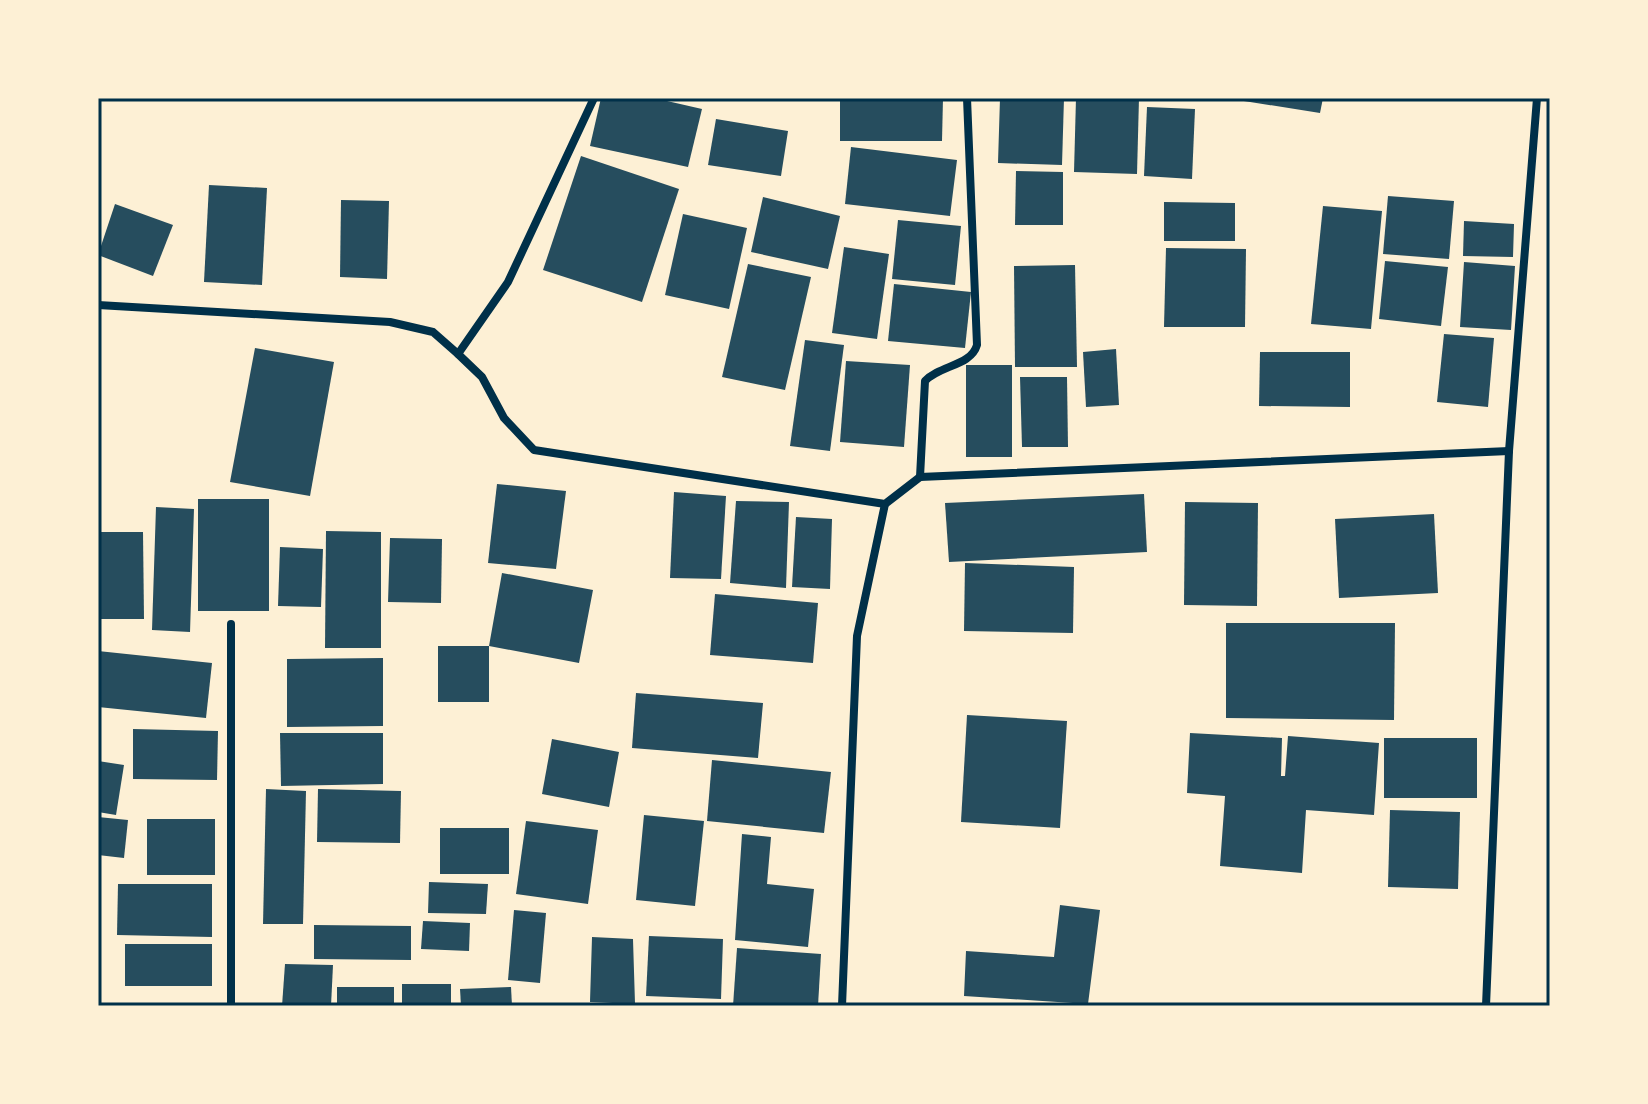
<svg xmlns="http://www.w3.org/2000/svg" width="1648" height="1104" viewBox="0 0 1648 1104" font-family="'Public Sans',sans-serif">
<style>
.building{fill:#264d5e}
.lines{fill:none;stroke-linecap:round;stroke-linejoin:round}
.minor{stroke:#003049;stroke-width:8}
.neatline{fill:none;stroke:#003049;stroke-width:3}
</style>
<rect width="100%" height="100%" fill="#fdf0d5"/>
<g class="building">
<path d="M601,98H654L702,109L688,167L590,146Z"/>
<path d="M840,98H943L942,141H840Z"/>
<path d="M1000,98H1064L1062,165L998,163Z"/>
<path d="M1076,98H1139L1137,174L1074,172Z"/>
<path d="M1225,98H1323L1320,113Z"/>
<path d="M1147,107L1195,109L1192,179L1144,176Z"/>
<path d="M716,119L788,131L781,176L708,165Z"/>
<path d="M851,147L957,160L950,216L845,204Z"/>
<path d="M581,156L679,189L642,302L543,270Z"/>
<path d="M1016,171L1063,172V225H1015Z"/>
<path d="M209,185L267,188L262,285L204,282Z"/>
<path d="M1388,196L1454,201L1449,259L1383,254Z"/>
<path d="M763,197L840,216L828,269L751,252Z"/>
<path d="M341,200L389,201L387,279L340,277Z"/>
<path d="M1164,202L1235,203V241H1164Z"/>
<path d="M115,204L173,225L153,276L98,255Z"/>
<path d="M1323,206L1382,211L1371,329L1311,324Z"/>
<path d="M683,214L747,228L729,309L665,295Z"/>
<path d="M898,220L961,226L955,285L892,279Z"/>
<path d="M1464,221L1514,224L1513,257L1463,256Z"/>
<path d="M844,247L889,254L877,339L832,333Z"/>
<path d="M1166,248L1246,249L1245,327H1164Z"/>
<path d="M1385,261L1448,267L1441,326L1379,319Z"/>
<path d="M1464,262L1515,266L1511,330L1460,327Z"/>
<path d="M748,264L811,277L785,390L722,377Z"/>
<path d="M1075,265L1077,367H1015L1014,266Z"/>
<path d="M894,284L971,292L965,348L888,341Z"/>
<path d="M1444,334L1494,338L1488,407L1437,402Z"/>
<path d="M805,340L844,345L830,451L790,446Z"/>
<path d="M255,348L334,362L310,496L230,482Z"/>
<path d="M1116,349L1119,405L1086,407L1083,352Z"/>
<path d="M1260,352H1350V407L1259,406Z"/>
<path d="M846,361L910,365L904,447L840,442Z"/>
<rect x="966" y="365" width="46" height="92"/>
<path d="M1020,377H1067L1068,447H1022Z"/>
<path d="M497,484L566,491L556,569L488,563Z"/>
<path d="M674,492L726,496L721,579L670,578Z"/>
<path d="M1144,494L1147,552L949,562L945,503Z"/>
<rect x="198" y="499" width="71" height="112"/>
<path d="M736,501L789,502L786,588L730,583Z"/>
<path d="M1185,502L1258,503L1257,606L1184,605Z"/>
<path d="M156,507L194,509L190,632L152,630Z"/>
<path d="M1434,514L1438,593L1339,598L1335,519Z"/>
<path d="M796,517L832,519L830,589L792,587Z"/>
<path d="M326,531L381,532V648H325Z"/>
<path d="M98,532H143L144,619H98Z"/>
<path d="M390,538L442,539L441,603L388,602Z"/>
<path d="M280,547L323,549L321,607L278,606Z"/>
<path d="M965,563L1074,567L1073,633L964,631Z"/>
<path d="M502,573L593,590L579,663L489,646V702H438V646H489Z"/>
<path d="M715,594L818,603L813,663L710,655Z"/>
<path d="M1226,623H1395L1394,720L1226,718Z"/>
<path d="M98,651L212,663L206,718L98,707Z"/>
<path d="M383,658V726L287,727V659Z"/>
<path d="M636,693L763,703L758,758L632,748Z"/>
<path d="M967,715L1067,721L1060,828L961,822Z"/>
<path d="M133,729L218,731L217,780L133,779Z"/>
<path d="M280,733H383V784L281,786Z"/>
<path d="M1190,733L1282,738L1281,776H1285L1288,736L1379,743L1374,815L1306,810L1302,873L1220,866L1225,796L1187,793Z"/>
<rect x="1384" y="738" width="93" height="60"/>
<path d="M552,739L619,752L609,807L542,794Z"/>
<path d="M712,760L831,772L824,833L707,821Z"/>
<path d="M98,761L124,765L116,815L98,812Z"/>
<path d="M266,789L306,791L303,924H263Z"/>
<path d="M318,789L401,791L400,843L317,842Z"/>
<path d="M1390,810L1460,812L1458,889L1388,887Z"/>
<path d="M644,815L704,821L695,906L636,900Z"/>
<path d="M98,817L128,820L124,858L98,855Z"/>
<rect x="147" y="819" width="68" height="56"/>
<path d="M526,821L598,830L588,904L516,894Z"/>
<rect x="440" y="828" width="69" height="46"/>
<path d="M742,834L771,837L767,884L814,889L808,947L735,940Z"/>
<path d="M429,882L488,884L486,914L428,913Z"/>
<path d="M118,884H212V937L117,935Z"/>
<path d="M1060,905L1100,910L1088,1004L964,996L966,951L1054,957Z"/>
<path d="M514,910L546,913L540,983L508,980Z"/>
<path d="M423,921L470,923L469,951L421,949Z"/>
<path d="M314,925L411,926V960L314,959Z"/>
<path d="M649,936L723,939L721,999L646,996Z"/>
<path d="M592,937L633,939L635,1004L590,1002Z"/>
<rect x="125" y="944" width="87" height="42"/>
<path d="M737,948L821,954L818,1006H733Z"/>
<path d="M285,964L333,965L331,1006H282Z"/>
<rect x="402" y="984" width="49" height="22"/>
<rect x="337" y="987" width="57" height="19"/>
<path d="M511,987L512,1006H461L460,989Z"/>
</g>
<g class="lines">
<g class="minor">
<path d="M98,305L390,322L433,332L458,354L482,377L504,418L534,450L885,504L920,477L1509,451"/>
<path d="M458,354L508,282L594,98"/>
<path d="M920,477L925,381C940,365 971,366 977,345L967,98"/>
<path d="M231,1006V624"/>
<path d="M842,1006L857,636L885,504"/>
<path d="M1486,1006L1509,451L1537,98"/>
</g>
</g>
<rect width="1648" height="1104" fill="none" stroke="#fdf0d5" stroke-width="200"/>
<rect x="100" y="100" width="1448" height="904" class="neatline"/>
</svg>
